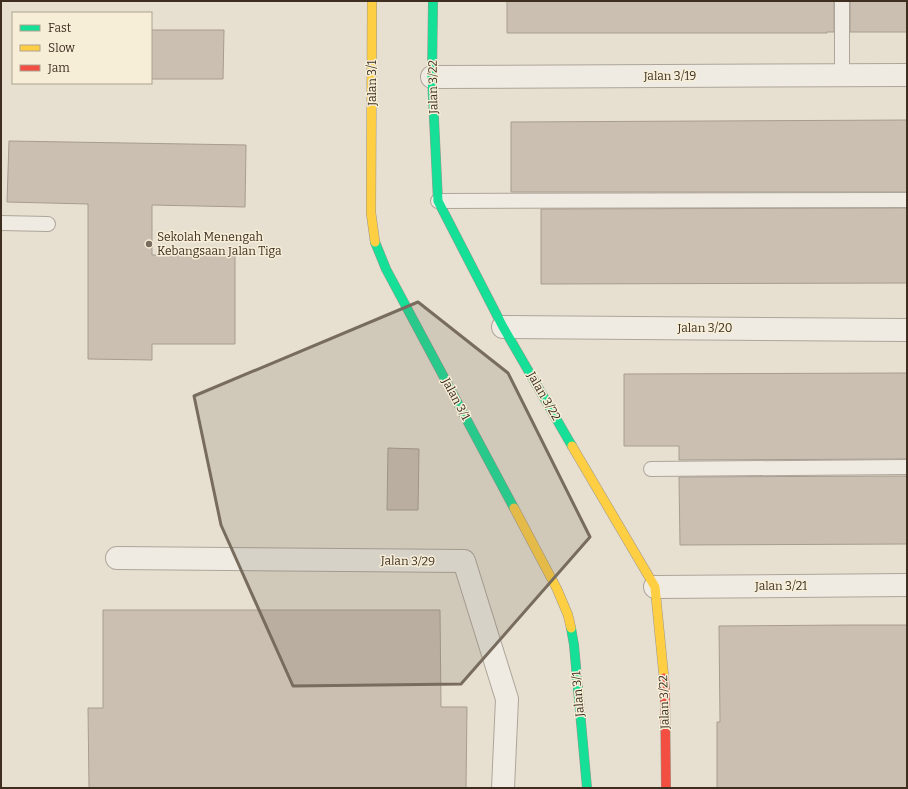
<svg xmlns="http://www.w3.org/2000/svg" width="908" height="789" viewBox="0 0 908 789" font-family="Bitter,serif">
<style>
.building{fill:#cbbfb2;stroke:#a89c90}
.lines{fill:none;stroke-linecap:round;stroke-linejoin:round}
.lane-casing{stroke:#ada599;stroke-width:16}
.street-casing{stroke:#ada599;stroke-width:24}
.fast-casing{stroke:#9c958a;stroke-width:10}
.slow-casing{stroke:#9c958a;stroke-width:10}
.jam-casing{stroke:#9c958a;stroke-width:10}
.lane{stroke:#efebe3;stroke-width:14}
.street{stroke:#efebe3;stroke-width:22}
.fast{stroke:#16e098;stroke-width:9}
.slow{stroke:#ffcf43;stroke-width:9}
.jam{stroke:#f24e42;stroke-width:9}
.marked{fill:#786c5e;fill-opacity:0.2;stroke:#786c5e;stroke-width:3;stroke-linejoin:round}
.poi-dot{fill:#786c5e;stroke:#f7eed8;stroke-width:1.5}
.labels{text-anchor:middle;stroke-width:3;stroke-linejoin:round;paint-order:stroke}
.street-label{font-size:12px;fill:#3d2e20;stroke:#f7eed8}
.poi-label{font-size:12px;fill:#3d2e20;stroke:#f7eed8;text-anchor:start}
</style>
<rect width="100%" height="100%" fill="#e7e0d1"/>
<g class="building">
<path d="M507,1H834V32H827V33H507Z"/>
<rect x="850" y="1" width="57" height="31"/>
<path d="M151,30H224L223,79H151Z"/>
<path d="M907,120V192H511V122Z"/>
<path d="M9,141L246,145L245,207L152,205V255H235V344H152V360L88,359V204L7,202Z"/>
<path d="M907,208V283L541,284V209Z"/>
<path d="M907,373V459L679,460V446H624V374Z"/>
<path d="M388,448L419,449L418,510H387Z"/>
<path d="M907,476V544L680,545L679,477Z"/>
<path d="M103,610H440L441,707H467L466,788H89L88,708H103Z"/>
<path d="M853,625H907V788H717V722H720L719,626Z"/>
</g>
<g class="lines">
<defs>
<g id="lane">
<path d="M842,1V75"/>
<path d="M438,201L907,200"/>
<path d="M1,223L48,224"/>
<path d="M651,469L907,467"/>
</g>
<g id="street">
<path d="M432,77L907,75"/>
<path d="M503,327L907,330"/>
<path d="M117,558L464,561L507,699L503,788"/>
<path d="M655,587L907,585"/>
</g>
<g id="fast">
<path d="M433,1L432,77L438,201L503,327L572,446"/>
<path d="M375,242L386,269L514,508"/>
<path d="M571,628L574,645L587,788"/>
</g>
<g id="slow">
<path d="M372,1L371,213L375,242"/>
<path d="M572,446L655,587L664,678"/>
<path d="M514,508L557,589L568,615L571,628"/>
</g>
<path id="jam" d="M664,678L665,691L666,788"/>
</defs>
<use href="#lane" class="lane-casing"/>
<use href="#street" class="street-casing"/>
<use href="#fast" class="fast-casing"/>
<use href="#slow" class="slow-casing"/>
<use href="#jam" class="jam-casing"/>
<use href="#lane" class="lane"/>
<use href="#street" class="street"/>
<use href="#fast" class="fast"/>
<use href="#slow" class="slow"/>
<use href="#jam" class="jam"/>
</g>
<path class="marked" d="M418,302L508,373L590,537L461,684L293,686L221,525L194,396Z"/>
<circle class="poi-dot" cx="149" cy="244" r="4"/>
<g class="labels">
<g class="street-label">
<text x="670" y="80">Jalan 3/19</text>
<text transform="translate(372 83) rotate(-90)" y="4">Jalan 3/1</text>
<text transform="translate(433 87) rotate(-91)" y="4">Jalan 3/22</text>
<text x="705" y="332">Jalan 3/20</text>
<text transform="translate(544 396) rotate(60)" y="4">Jalan 3/22</text>
<text transform="translate(456 399) rotate(62)" y="4">Jalan 3/1</text>
<text transform="translate(408 561) rotate(1)" y="4">Jalan 3/29</text>
<text x="781" y="590">Jalan 3/21</text>
<text transform="translate(578 694) rotate(-95)" y="4">Jalan 3/1</text>
<text transform="translate(664 702) rotate(-92)" y="4">Jalan 3/22</text>
</g>
<g class="poi-label">
<text x="157" y="241">Sekolah Menengah<tspan x="157" dy="14">Kebangsaan Jalan Tiga</tspan></text>
</g>
</g>
<rect width="908" height="789" fill="none" stroke="#3d2e20" stroke-width="4"/>
<rect x="12" y="12" width="140" height="72" fill="#f7eed8" stroke="#ada18e"/>
<rect x="20" y="25" width="20" height="6" fill="#16e098" stroke="#ada18e"/>
<text x="48" y="32" font-size="12" fill="#3d2e20">Fast</text>
<rect x="20" y="45" width="20" height="6" fill="#ffcf43" stroke="#ada18e"/>
<text x="48" y="52" font-size="12" fill="#3d2e20">Slow</text>
<rect x="20" y="65" width="20" height="6" fill="#f24e42" stroke="#ada18e"/>
<text x="48" y="72" font-size="12" fill="#3d2e20">Jam</text>
</svg>
